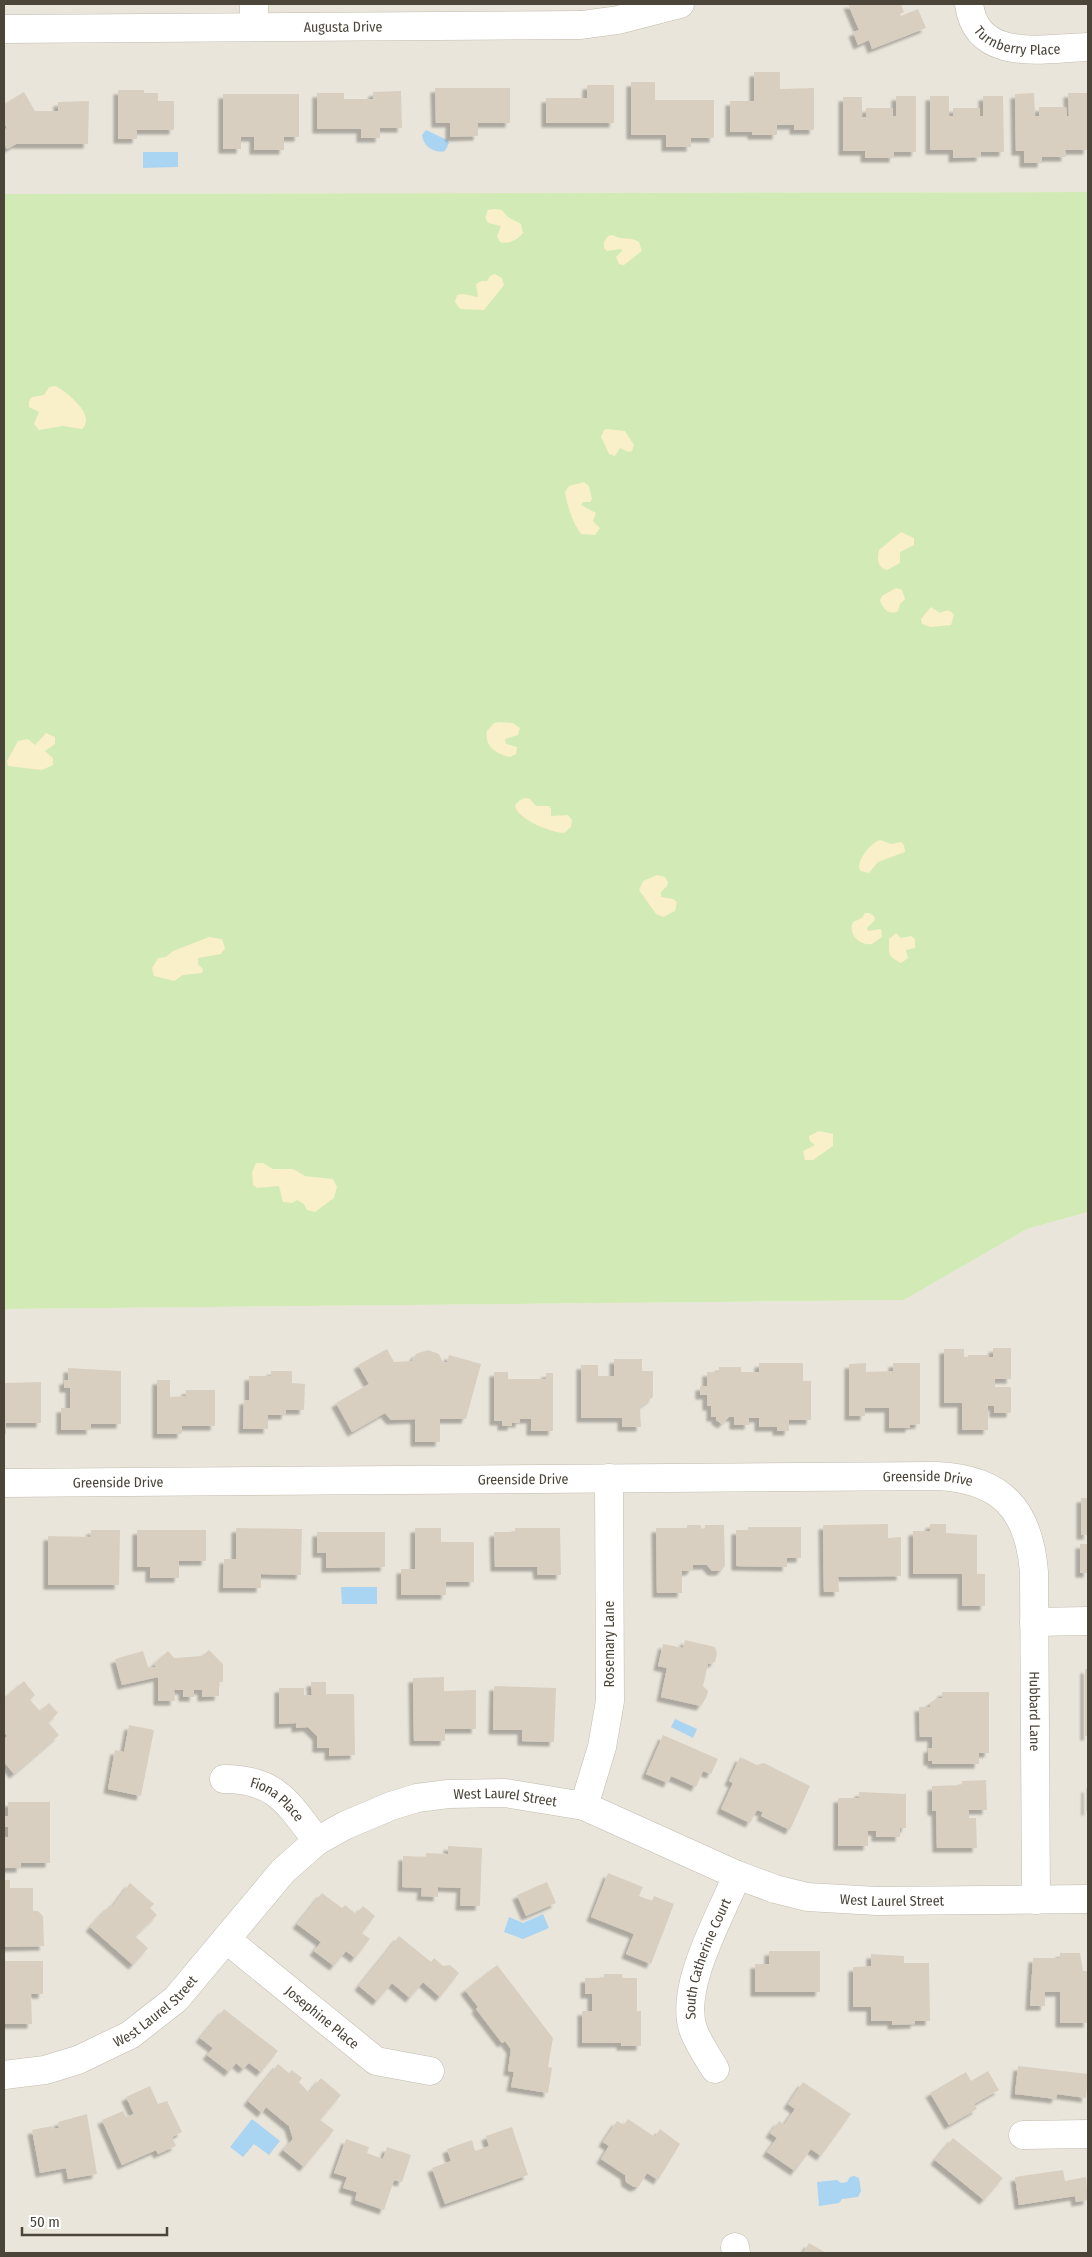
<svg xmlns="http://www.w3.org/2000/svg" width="1092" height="2257" viewBox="0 0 1092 2257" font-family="'Fira Sans Condensed',sans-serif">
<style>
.residential{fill:#eae5da}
.green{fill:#d2eab5}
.sand{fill:#f9efc9}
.water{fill:#a9d4f2}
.building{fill:#d8cfc1;filter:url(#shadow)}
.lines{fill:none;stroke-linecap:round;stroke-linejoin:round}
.minor-casing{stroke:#c2bbae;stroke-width:29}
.minor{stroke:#fff;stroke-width:28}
.labels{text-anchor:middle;stroke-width:4;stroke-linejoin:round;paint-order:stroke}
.street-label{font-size:14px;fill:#4b4439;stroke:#fff}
</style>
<defs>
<filter id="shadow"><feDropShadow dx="-4.5" dy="4.5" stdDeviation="1" flood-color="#0004"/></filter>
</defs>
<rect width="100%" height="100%" fill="#f6f3ec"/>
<g class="residential">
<path d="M4,4H1088V192L4,194Z"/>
<path d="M1088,1212V2253H4V1309L904,1300L1027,1229Z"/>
</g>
<path class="green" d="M1088,192V1212L1027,1229L904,1300L4,1309V194Z"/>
<g class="sand">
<path d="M494,209L502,210L508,217L521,224L523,233C519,239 508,245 500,242L497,236L501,226L488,223L485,217L488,210Z"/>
<path d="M613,235C621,241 631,236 639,242L642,251L624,265L619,264L616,257L622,251L621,249L607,251L604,248V242L608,236Z"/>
<path d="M495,274L502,278L504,285L484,310L460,309L455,302L457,295L464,294L478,297L476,284L481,281H487L490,276Z"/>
<path d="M56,386C68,393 97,416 82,429L63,426L39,430L34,424L39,412L29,407V401L32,397L44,395L49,387Z"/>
<path d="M608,429L625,431L634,445L632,451L628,452L620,448L615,456L609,454L601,437L604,430Z"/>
<path d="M584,482L589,486L592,499L590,502H583L581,505L596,513L593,521L600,528L595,535L581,534C573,523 567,506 565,492L569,486Z"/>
<path d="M901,532L914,538V545L900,552V563L887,570C877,567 877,559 879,550Z"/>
<path d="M896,588L902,590L905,599L900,604L898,611C889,616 882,608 880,600L882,596Z"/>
<path d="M931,607L940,613C946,610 950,609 954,615L951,625L931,627L922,624L921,619Z"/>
<path d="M500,722L513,723L520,728L518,735L505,739L506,744L517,747L516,754L510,757C497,754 484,747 487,731L494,723Z"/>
<path d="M46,733L55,737V744L45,751L53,758V765L42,770L8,766L7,761L18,741L28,739L35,745Z"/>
<path d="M526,798L530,799L536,806H549L551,809V816L568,815L572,820L571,827L564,833C551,833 515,818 515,805L520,800Z"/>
<path d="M880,840L891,844L901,842L904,845L905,852L878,862L869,873L861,871L859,868C859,857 871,843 880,840Z"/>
<path d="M657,875L665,877L668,882L667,886L661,892V897L673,899L677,902L675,911L663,917L656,914L639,890L643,881Z"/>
<path d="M865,913H869L874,916L875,920L867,928L868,931L881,929L882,937L872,944C859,946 848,934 853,922L862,918Z"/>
<path d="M896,933L901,938L911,936L915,939V948L906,950L908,958L901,963C887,956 889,953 889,939Z"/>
<path d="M209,937L222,939L225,948L221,954L198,958V964L203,969L202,973L183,975L174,981L154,976L152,968L158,958L166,957L173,951Z"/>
<path d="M819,1131L833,1134V1146L813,1160H805L803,1151L815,1145L810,1141L809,1136Z"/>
<path d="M256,1163H263L273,1169H293L305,1176L333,1179L337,1187L334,1198L315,1212L307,1210L304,1204L297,1200L292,1203L283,1202L279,1186L257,1188L253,1185L252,1172Z"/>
</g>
<g class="water">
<path d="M426,130L447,140L449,143L445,151C434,154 423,146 422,135Z"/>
<path d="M143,152H178V167L143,168Z"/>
<path d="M341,1587H377V1604H342Z"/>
<path d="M675,1719L697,1729L693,1738L671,1727Z"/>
<path d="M543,1914L549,1928L523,1939L504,1932L509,1917L523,1923Z"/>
<path d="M252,2119L280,2141L269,2155L254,2144L243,2157L230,2147Z"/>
<path d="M854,2176L859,2178L861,2191L858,2197L842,2199L839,2203L819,2206L817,2182L837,2180L841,2183L847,2182L850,2177Z"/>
</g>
<g class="building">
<path d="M848,4H901L904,12L900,14L901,16L918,9L926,28L872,49L869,40L858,45L853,32L859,30Z"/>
<path d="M754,72H780V89L814,88V130H794V125H777V135H752V132H730V101H754Z"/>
<path d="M631,82H655V100H714V138H691V147H666V135H631Z"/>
<path d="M587,85H614V123H546V98H587Z"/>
<path d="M435,88H510V123H478V136L450,137V123H436Z"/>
<path d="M118,90H144V93H158V101H174V130H137V139H118Z"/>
<path d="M401,91L402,128H380V138H361V129H317V93H344V99H373V92Z"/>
<path d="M24,92L35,111H58V102L89,101L88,144H16L7,149L4,144V130L7,128L4,123V104Z"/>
<path d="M1034,93L1035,116H1039V107H1066L1067,116H1069L1068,93H1088V150H1065L1066,157H1042V163H1024V151H1016L1015,94Z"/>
<path d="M223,94H299V137H284V150H254V137H241V149H223Z"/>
<path d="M896,96H916V152H894V158H865V151H843V97H862V117H866V108H893V116H896Z"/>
<path d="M930,96H949V116H953V108H980V116H983V96H1003L1004,152H981V157L953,158V150H930Z"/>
<path d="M993,1348H1011V1379H995V1387H1011V1413H994V1406H988V1430H962V1403H944V1349H964V1357H968V1355H989V1357H993Z"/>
<path d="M387,1349L394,1362L412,1361L416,1354L428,1350L439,1354L443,1363L447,1362L449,1355L481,1364L466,1419H440V1442H415V1419L391,1420L385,1413L352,1432L336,1403L369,1384L358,1365Z"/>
<path d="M614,1359H642V1371H653V1397L640,1407L641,1427H622V1418H581V1365H598V1376H614Z"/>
<path d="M759,1363H803V1381H811V1420H789V1431H777V1427H759V1418H749V1425H734V1417H729L722,1424L716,1420V1417H711V1406H707V1395H700V1386H707V1372H719V1367H741V1372H759Z"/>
<path d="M866,1363V1372L893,1371V1363H920V1424L910,1425V1428H889V1408H865V1416H849V1364Z"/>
<path d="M68,1368L121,1371V1424H91V1430H61V1408H70V1388H64V1380H68Z"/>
<path d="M271,1371H292V1383L305,1384L304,1410H286V1415H268V1429H243L244,1400H249V1376H271Z"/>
<path d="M494,1372H508V1379H546V1373H553V1431H531V1419H520V1423H512V1426H502V1421H494Z"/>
<path d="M157,1380H170V1397L186,1396V1390H215V1426H182V1434H157Z"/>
<path d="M41,1382V1423H6V1434H4V1383Z"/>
<rect x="1081" y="1498" width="7" height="37"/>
<path d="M888,1524V1538L901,1537V1576L838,1577L839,1592H824L823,1525Z"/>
<path d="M930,1524H946V1533L977,1535V1574H985V1606H962V1574H913V1531H930Z"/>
<path d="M687,1525H701V1529H705V1525H724L725,1566L721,1571H712L707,1565H693V1568L690,1571H682V1593H657L656,1528H687Z"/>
<path d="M748,1527H801V1558H787V1567L736,1566V1530H748Z"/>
<path d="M236,1528L302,1529L301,1575L261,1574V1588H223L224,1559H236Z"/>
<path d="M415,1528H441V1542H474V1582H446V1595H401V1569H415Z"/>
<path d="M515,1528H560L561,1575H538L537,1567H495L494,1532H515Z"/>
<path d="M91,1530H120L119,1585H48V1536L90,1537Z"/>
<path d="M137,1530H206V1561H179V1578H150V1567H137Z"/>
<path d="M317,1532H385V1567L326,1568V1553H317Z"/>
<rect x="1080" y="1544" width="8" height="29"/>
<path d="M685,1640L715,1647L717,1653L715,1662L708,1664L703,1686L708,1691L706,1698L701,1706L661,1697L667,1668L658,1666L663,1644L683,1648Z"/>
<path d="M209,1650L223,1664V1682H219V1696L202,1697V1690H194V1697H183V1690H174L175,1701H158V1677L122,1685L115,1659L143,1651L148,1667H156L154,1664L168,1651L174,1658L202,1656Z"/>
<rect x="1085" y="1669" width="3" height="67"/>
<path d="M444,1677V1691L476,1690V1729H445V1741H414L413,1678Z"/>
<path d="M24,1681L35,1695L30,1700L40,1711L49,1703L58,1713L48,1722L59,1735L14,1774L4,1762V1739L7,1736L4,1732V1698Z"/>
<path d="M311,1682H326V1694H354L355,1755L329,1756V1748H317V1736L308,1727L296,1728V1723L279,1724V1688H304V1695H312Z"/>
<path d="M494,1686L556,1688L554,1742L522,1741V1730H493Z"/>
<path d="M942,1692H989V1753H979V1764H932V1761H928V1748H932V1737H920L919,1707H930V1703L937,1698H942Z"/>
<path d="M129,1725L154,1730L141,1796L108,1789L115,1750L124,1752Z"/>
<path d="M663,1735L718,1759L711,1774L703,1771L696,1787L671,1776L668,1783L646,1774Z"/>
<path d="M740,1757L757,1765L764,1763L810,1786L790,1830L761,1816L763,1812L757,1810L750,1823L721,1809L733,1783L729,1781Z"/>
<path d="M986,1780L987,1810H969V1818H976L977,1848H937L936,1811H932V1786L962,1785V1781Z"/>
<rect x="1086" y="1788" width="2" height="23"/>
<path d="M859,1792L906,1794V1828H900V1837H876V1831H868V1846H838V1798H859Z"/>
<path d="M8,1802H50V1863H21V1868H4V1837H8V1827H4V1816H8Z"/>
<path d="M448,1846L482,1848L480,1906H460L461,1888L438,1887V1897L421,1896L422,1888L402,1887L403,1856L426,1857V1853L448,1854Z"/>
<path d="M608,1873L643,1887L639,1896L652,1901L654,1896L674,1904L651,1964L626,1954L634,1934L591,1917Z"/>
<path d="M4,1880H10V1888H33V1911H38L43,1916L44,1946L4,1947Z"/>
<path d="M547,1882L556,1903L526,1916L517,1895Z"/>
<path d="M130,1883L154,1904L150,1908L157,1915L135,1936L148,1948L133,1965L90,1927L110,1905L112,1907Z"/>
<path d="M322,1893L342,1908L345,1905L356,1914L363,1906L375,1916L362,1933L370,1939L355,1958L346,1951L334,1966L314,1951L321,1942L297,1924Z"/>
<path d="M399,1936L431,1962L434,1958L443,1966L450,1965L459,1973L440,1997L423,1982L410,1998L392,1983L377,2001L359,1986Z"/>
<path d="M769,1951H820V1992H755V1964H769Z"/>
<path d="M1060,1953H1080L1083,1971H1088V2023H1060V1992H1045V2006H1030L1033,1958H1060Z"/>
<path d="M871,1954L904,1956V1963H929L930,2021H915V2024L892,2025V2021H871V2007H853V1967L871,1966Z"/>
<path d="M4,1961H43V1994H31L32,2024H4Z"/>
<path d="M497,1965L553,2038L548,2067L552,2068L548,2093L511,2087L514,2072L508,2071L511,2049L505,2041L502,2043L476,2009L478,2007L465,1990Z"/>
<path d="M604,1974H622V1978H637V2011H641V2046H621V2043H582V2011H592V1994H585V1978H604Z"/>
<path d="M224,2009L278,2051L261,2072L249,2063L243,2069L236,2063L229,2072L207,2055L213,2048L200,2038Z"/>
<path d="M278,2064L289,2073L292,2070L302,2078L299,2082L309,2093L321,2078L341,2095L320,2120L334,2130L304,2167L283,2150L293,2139L289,2126L266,2107L262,2113L248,2101Z"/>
<path d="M1018,2066L1088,2074L1086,2098L1057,2094L1056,2099L1015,2094Z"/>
<path d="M988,2071L999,2090L974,2104L977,2109L949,2125L930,2093L966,2072L971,2081Z"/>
<path d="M803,2082L851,2114L821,2156L811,2149L795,2171L767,2152L777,2138L770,2133L779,2121L784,2125L795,2109L788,2104Z"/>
<path d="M150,2086L158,2104L167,2101L182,2132L172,2137L176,2146L158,2154L156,2150L122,2165L102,2120L123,2111L126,2117L134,2114L126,2097Z"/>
<path d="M87,2114L97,2174L68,2179L66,2168L40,2173L32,2130L52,2126L53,2129L59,2128L58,2122Z"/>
<path d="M628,2119L655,2137L660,2129L680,2144L658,2180L647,2173L639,2186L634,2187L626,2182L625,2175L601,2159L609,2146L603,2142L617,2121L624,2125Z"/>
<path d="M512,2127L528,2175L445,2204L432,2168L451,2161L447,2149L472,2140L475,2151L489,2146L486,2136Z"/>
<path d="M953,2138L1003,2178L984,2200L935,2160Z"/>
<path d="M346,2139L369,2147L367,2153L383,2159L387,2147L411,2155L402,2182L394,2180L384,2210L355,2200L357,2192L343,2188L347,2177L334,2173Z"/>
<path d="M1063,2170L1065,2181L1086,2177L1088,2200L1076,2202L1075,2196L1019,2205L1015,2177Z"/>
<path d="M809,2243L826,2253H803Z"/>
</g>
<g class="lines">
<defs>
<g id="minor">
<path d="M254,4V27"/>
<path id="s1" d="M969,4C977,64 1045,48 1088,47"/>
<path id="s2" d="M4,29L581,25L618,20L680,4"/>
<path id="s3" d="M4,1483L937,1476C1001,1479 1029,1509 1034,1572L1036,1900"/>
<path d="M1034,1622L1088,1621"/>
<path id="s4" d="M224,1779C276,1779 288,1803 317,1841"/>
<path d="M584,1806L602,1747L610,1701L609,1478"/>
<path id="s5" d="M226,1939L376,2061L430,2071"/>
<path id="s6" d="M715,2069C707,2056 698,2043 693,2029C679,1986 721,1916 737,1875"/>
<path id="s7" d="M4,2075L45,2070L78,2060L130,2035L176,1999L283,1871L317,1841L346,1825L391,1806L417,1798L448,1794L505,1793L584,1806L737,1875L775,1889L807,1897L877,1901L1088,1899"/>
<path d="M1023,2135L1088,2134"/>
<path d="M735,2247L736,2253"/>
</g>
</defs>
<use href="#minor" class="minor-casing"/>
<use href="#minor" class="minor"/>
</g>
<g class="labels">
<g class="street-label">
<text dy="5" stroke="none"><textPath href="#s2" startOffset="339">Augusta Drive</textPath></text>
<text dy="5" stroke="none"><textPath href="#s1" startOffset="70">Turnberry Place</textPath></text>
<text dy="5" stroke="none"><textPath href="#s3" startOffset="519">Greenside Drive</textPath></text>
<text dy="5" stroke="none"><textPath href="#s3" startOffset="924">Greenside Drive</textPath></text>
<text dy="5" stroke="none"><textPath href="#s3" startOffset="114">Greenside Drive</textPath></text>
<text transform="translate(609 1644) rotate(-90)" y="5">Rosemary Lane</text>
<text dy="5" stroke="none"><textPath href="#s3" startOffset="1226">Hubbard Lane</textPath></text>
<text dy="5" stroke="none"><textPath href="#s7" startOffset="602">West Laurel Street</textPath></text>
<text dy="5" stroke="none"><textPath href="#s4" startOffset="59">Fiona Place</textPath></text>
<text dy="5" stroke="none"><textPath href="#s7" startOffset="1008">West Laurel Street</textPath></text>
<text dy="5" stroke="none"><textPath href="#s6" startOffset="119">South Catherine Court</textPath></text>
<text dy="5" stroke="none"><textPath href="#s7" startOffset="168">West Laurel Street</textPath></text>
<text dy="5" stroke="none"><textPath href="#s5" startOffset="124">Josephine Place</textPath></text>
</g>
</g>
<rect width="1092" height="2257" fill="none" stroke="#4b4439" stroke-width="10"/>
<path d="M22 2227v8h145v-8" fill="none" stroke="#4b4439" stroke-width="2.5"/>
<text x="30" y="2227" font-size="15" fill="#4b4439" stroke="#ffffff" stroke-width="4" paint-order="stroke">50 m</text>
</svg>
